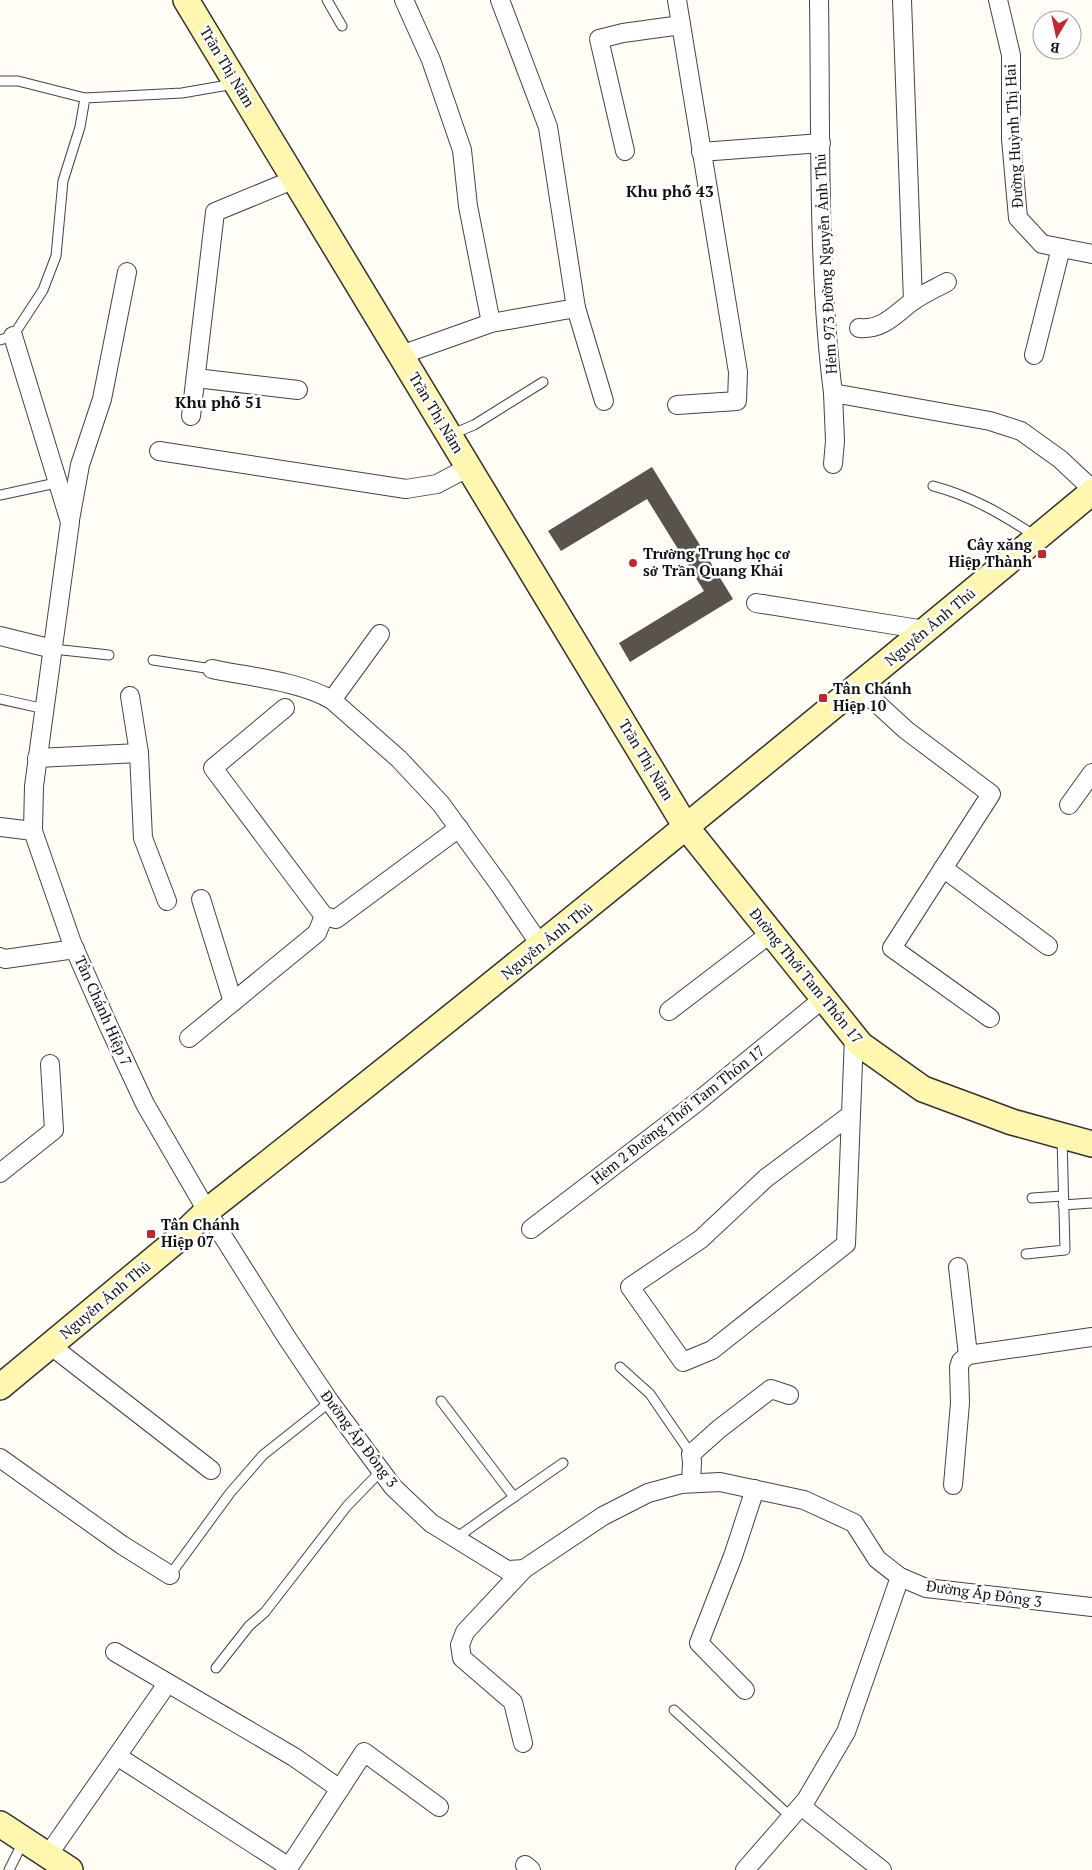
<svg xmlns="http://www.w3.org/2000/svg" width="1092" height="1870" viewBox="0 0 1092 1870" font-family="'PT Serif',serif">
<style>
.building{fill:#5a524d}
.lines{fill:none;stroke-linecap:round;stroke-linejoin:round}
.lane-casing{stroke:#444;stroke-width:11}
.street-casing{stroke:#444;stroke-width:20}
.secondary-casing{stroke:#333;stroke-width:28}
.lane{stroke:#fff;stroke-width:9}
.street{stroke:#fff;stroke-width:18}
.secondary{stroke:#fff6b0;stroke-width:25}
.poi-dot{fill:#c4262e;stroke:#fff;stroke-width:2}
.labels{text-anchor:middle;stroke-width:5;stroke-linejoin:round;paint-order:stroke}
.street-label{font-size:15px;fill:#111;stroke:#fff}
.poi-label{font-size:15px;font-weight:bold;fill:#111;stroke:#fff;text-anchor:start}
.neighbourhood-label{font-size:16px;font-weight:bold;fill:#111;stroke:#fff}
</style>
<rect width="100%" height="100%" fill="#fffdf5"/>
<path class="building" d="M652,467L733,599L630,662L619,643L704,591L647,499L561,551L548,531Z"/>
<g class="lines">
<defs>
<g id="lane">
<path d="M327,0L342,26"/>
<path d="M0,81H18L85,98"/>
<path d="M0,340L13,336L43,290L56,256L63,181L80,127L85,98L182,93L234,84"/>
<path d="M450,435L474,425L543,382"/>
<path d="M933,486C971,496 1002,514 1035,536"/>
<path d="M0,495L56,483"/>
<path d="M53,649L109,655"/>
<path d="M153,660L212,669"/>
<path d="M0,699L45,709"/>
<path d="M1032,1198L1063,1196"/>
<path d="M1063,1205L1092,1203"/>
<path d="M1026,1254L1065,1250L1062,1138"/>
<path d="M620,1367L650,1394L691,1454"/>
<path d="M441,1401L514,1497L456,1538"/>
<path d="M514,1497L563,1463"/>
<path d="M170,1575L230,1493L263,1455L330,1402"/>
<path d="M216,1668L249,1626L265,1612L347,1506L382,1470"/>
<path d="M674,1710L791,1817"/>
<path d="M9,1870L23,1842"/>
</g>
<g id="street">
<path d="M404,0L431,60L462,150L468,206L491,323"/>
<path d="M677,0L738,372L737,401L677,405"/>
<path d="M819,0C821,129 817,266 833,393L990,421L1021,431L1060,459L1092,489"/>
<path d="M902,0L913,301"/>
<path d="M998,0L1011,55V139L1018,218L1042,244L1092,254"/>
<path d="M625,151L599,39L623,33L681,25"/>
<path d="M701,152L821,143"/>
<path d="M576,308L604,401"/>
<path d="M859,328C883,330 894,315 913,301C923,294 936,288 947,282"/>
<path d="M13,336L70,522L34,786L33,831"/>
<path d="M401,355L491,323L576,308L548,127L500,0"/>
<path d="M1034,355L1061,248"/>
<path d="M196,378L298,390"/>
<path d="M191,416L215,212L295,179"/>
<path d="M159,451L406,489L437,484L469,467"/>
<path d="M833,464L835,441L833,393"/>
<path d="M70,520L80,465L102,399L127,272"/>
<path d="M756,603L925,630"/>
<path d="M0,636L53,649"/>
<path d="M212,669C249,677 299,681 332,700L399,759L441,804L501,887L541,946"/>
<path d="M859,687L906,730L991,794L892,948L990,1018"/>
<path d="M130,696L139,753"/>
<path d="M332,700L380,634"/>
<path d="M285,708L213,768L324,916L336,919L459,828"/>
<path d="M37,758L139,753L143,838L167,901"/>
<path d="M1069,805L1092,773"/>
<path d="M0,827L33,831L72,943L109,1027L145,1104L207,1211L287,1338L330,1402L393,1487L431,1523L507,1570L524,1569L603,1516L648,1493L681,1484L720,1482L804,1500L854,1523L877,1559L900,1577L926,1588L1092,1607"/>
<path d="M943,868L1048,946"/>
<path d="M201,899L233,1002"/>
<path d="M0,957L5,959L75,949"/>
<path d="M669,1011L771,933"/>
<path d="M189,1038L317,933L324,916"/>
<path d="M849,1116L766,1178L701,1239L630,1287L683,1362L712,1350L846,1244L854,1036"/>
<path d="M0,1173L54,1130L50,1064"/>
<path d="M531,1229L696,1103L824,998"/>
<path d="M958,1267L968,1355L1092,1337"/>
<path d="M50,1345L211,1470"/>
<path d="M0,1458L122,1545L170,1575"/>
<path d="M691,1483L692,1462L691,1454L719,1429L771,1389L789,1395"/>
<path d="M953,1485L960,1403L959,1367L961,1361L968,1355"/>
<path d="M115,1652L294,1757L340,1789"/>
<path d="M745,1690L699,1643L733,1556L755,1489"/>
<path d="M523,1743L513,1702L462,1658L460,1645L465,1632L524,1569"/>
<path d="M117,1756L289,1867"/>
<path d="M801,1806L882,1870"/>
<path d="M48,1855L167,1684"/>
<path d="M525,1865L531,1870"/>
<path d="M287,1870L364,1752L439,1807"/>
<path d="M745,1870L806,1800L846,1732L900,1577"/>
</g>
<g id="secondary">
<path d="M186,0L686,827L861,1045L923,1089L1012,1122L1092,1144"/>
<path d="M0,1387L177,1240L207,1211C506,976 800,735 1092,492"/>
<path d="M0,1824L70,1870"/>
</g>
</defs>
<use href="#lane" class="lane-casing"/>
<use href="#street" class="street-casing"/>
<use href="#secondary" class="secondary-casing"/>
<use href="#lane" class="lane"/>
<use href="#street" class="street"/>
<use href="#secondary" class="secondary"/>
</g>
<g class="poi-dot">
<rect x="1037" y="549" width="10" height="10" rx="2.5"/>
<circle cx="633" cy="563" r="5"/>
<rect x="818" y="693" width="10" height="10" rx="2.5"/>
<rect x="146" y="1229" width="10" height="10" rx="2.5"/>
</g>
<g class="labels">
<g class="street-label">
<text transform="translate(227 67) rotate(59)" y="5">Trần Thị Năm</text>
<text transform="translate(1014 136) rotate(-93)" y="5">Đường Huỳnh Thị Hai</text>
<text transform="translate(826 264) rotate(-93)" y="5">Hẻm 973 Đường Nguyễn Ảnh Thủ</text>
<text transform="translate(436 413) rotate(59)" y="5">Trần Thị Năm</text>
<text transform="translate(930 627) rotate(-40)" y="5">Nguyễn Ảnh Thủ</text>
<text transform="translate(646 760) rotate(59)" y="5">Trần Thị Năm</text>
<text transform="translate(547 941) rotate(-39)" y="5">Nguyễn Ảnh Thủ</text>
<text transform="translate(806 976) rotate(51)" y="5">Đường Thới Tam Thôn 17</text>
<text transform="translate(103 1011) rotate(66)" y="5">Tân Chánh Hiệp 7</text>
<text transform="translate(678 1115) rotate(-38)" y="5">Hẻm 2 Đường Thới Tam Thôn 17</text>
<text transform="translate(105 1300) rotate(-40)" y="5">Nguyễn Ảnh Thủ</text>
<text transform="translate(359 1439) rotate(53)" y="5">Đường Ấp Đông 3</text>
<text transform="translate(984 1594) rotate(8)" y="5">Đường Ấp Đông 3</text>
</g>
<g class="poi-label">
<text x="1032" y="550" text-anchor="end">Cây xăng<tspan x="1032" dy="17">Hiệp Thành</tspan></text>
<text x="643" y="559">Trường Trung học cơ<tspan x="643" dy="17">sở Trần Quang Khải</tspan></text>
<text x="833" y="694">Tân Chánh<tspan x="833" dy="17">Hiệp 10</tspan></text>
<text x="161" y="1230">Tân Chánh<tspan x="161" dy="17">Hiệp 07</tspan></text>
</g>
<g class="neighbourhood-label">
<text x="670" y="197">Khu phố 43</text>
<text x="219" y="408">Khu phố 51</text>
</g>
</g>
<g transform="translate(1057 35) rotate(189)"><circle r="24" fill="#ffffff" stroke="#a0a0a0"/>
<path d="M0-4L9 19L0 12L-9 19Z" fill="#c4262e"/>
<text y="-8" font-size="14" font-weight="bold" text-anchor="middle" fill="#111111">B</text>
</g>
</svg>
